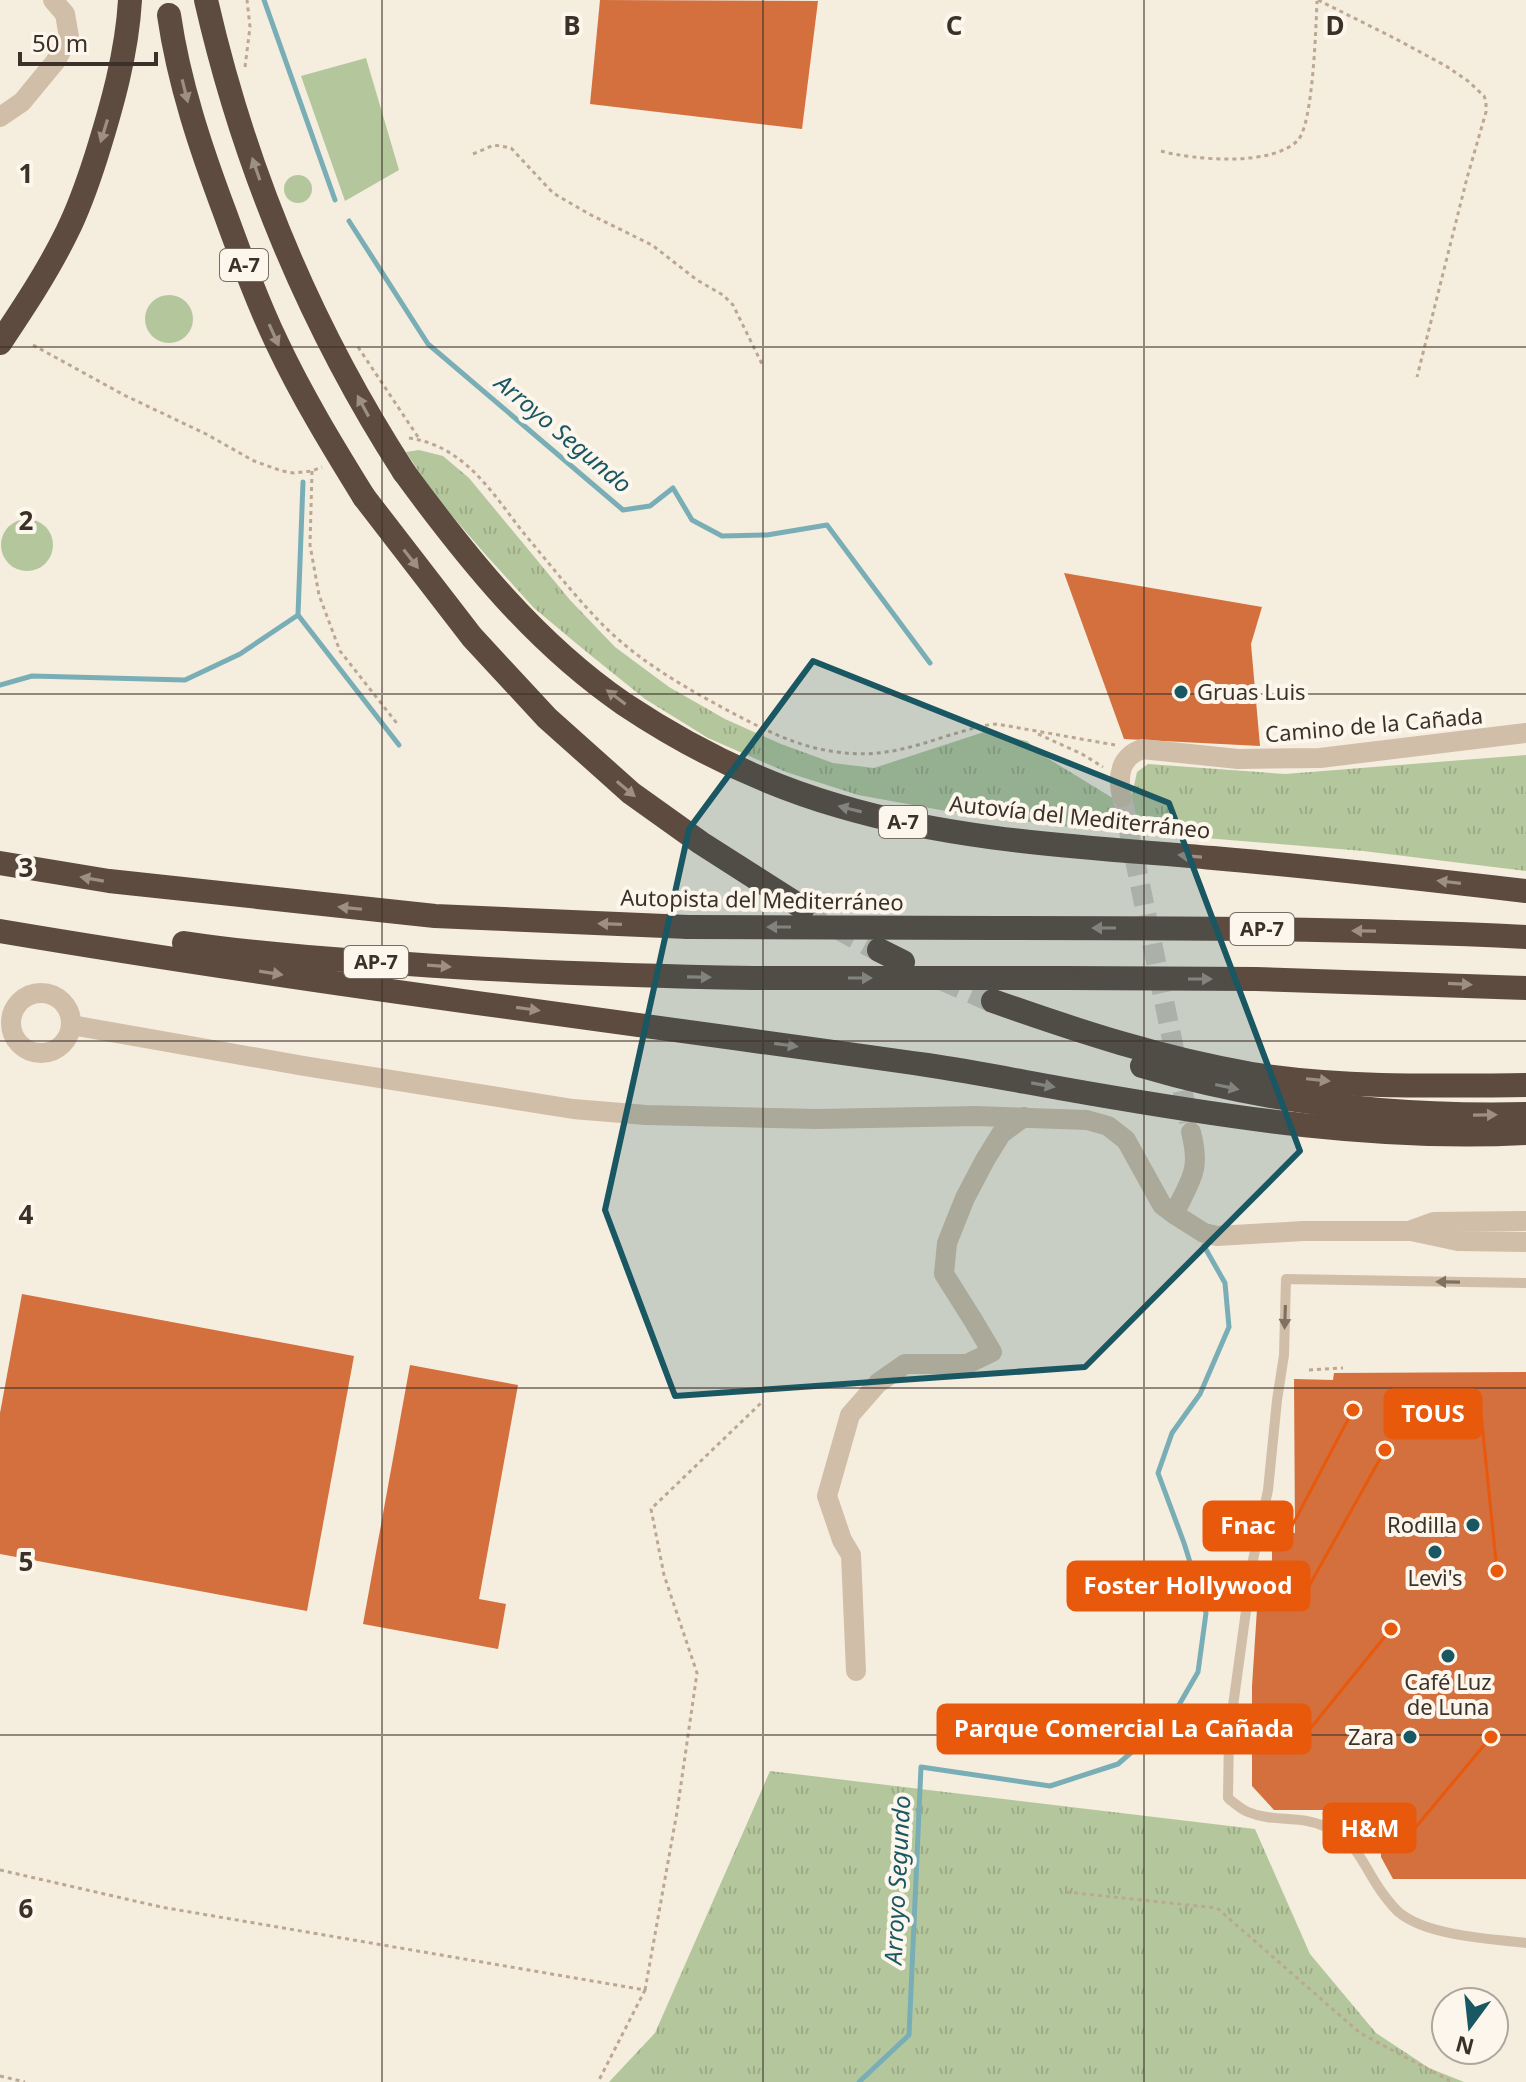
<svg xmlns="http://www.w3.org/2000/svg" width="1526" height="2082" viewBox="0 0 1526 2082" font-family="'Noto Sans',sans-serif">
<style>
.grass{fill:url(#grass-tufts)}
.pitch{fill:#b4c79c}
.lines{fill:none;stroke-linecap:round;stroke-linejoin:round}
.stream{stroke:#79aeb6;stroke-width:5}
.building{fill:#d3703e}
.street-tunnel{stroke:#d0c7ba;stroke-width:20;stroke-dasharray:20 10;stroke-linecap:butt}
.highway-tunnel{stroke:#d0c7ba;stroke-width:24;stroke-dasharray:24 12;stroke-linecap:butt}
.path{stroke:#bca892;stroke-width:3;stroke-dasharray:4 4;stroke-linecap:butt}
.lane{stroke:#d0bea8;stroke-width:10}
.street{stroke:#d0bea8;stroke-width:20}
.highway{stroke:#5e4b3f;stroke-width:24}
.highway-bridge{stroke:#5e4b3f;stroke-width:24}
.oneway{fill:#9d8f84}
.oneway2{fill:#7f7062}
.marked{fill:#195763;fill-opacity:0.2;stroke:#195763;stroke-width:6;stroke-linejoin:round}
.grid{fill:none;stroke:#3c3129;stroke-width:2;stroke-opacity:0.55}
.poi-dot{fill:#195763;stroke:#fcf6ec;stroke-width:3}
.labels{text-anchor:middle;stroke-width:8;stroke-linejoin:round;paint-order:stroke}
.shield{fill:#fcf6ec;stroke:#766c64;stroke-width:2}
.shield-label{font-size:20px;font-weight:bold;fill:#3c3129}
.poi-label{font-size:22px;fill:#3c3129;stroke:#fcf6ec;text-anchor:end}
.street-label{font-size:22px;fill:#3c3129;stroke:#fcf6ec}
.water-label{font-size:24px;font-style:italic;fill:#195763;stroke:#fcf6ec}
.grid-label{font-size:26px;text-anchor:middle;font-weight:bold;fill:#3c3129;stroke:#fcf6ec;stroke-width:8;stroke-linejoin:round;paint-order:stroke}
.leader{fill:none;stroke:#e8590c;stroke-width:3}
.callout-dot{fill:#e8590c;stroke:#fcf6ec;stroke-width:3}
.callout{fill:#e8590c;stroke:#e8590c;stroke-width:3}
.callout-label{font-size:24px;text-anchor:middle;font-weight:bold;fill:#fff}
</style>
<defs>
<pattern id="grass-tufts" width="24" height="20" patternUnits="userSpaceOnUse" patternTransform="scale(2)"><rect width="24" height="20" fill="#b4c79c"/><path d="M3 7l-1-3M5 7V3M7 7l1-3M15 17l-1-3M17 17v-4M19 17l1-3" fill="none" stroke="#9cab86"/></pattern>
</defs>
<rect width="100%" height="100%" fill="#f5edde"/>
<g class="grass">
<path d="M419,450L443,456L469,478L570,600L615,647L669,687L725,719L781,744L833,763L874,768L984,732L1027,741L1044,756L1116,800L1132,795L1137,772L1148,764L1285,774L1526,755V871L1363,851L1071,827L957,813L858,795L786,772L708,738L645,699L583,649L534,608L485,554L434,495L406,452Z"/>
<path d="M770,1771L1255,1829L1310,1954L1376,2033L1429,2068L1464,2082H609L655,2033Z"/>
</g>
<g class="pitch">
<path d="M366,58L399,170L345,201L301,76Z"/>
<circle cx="298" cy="189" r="14"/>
<circle cx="169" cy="319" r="24"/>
<circle cx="27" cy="545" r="26"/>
</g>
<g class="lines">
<g class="stream">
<path d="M264,0L335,200"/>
<path d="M349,221L428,344L623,510L650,506L673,488L692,520L722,536L767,535L827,525L930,663"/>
<path d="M298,615L399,745"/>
<path d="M0,685L32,676L185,680L240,654L298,615L303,482"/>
<path d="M859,2082L909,2035L921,1767L1050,1786L1118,1764L1172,1717L1198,1672L1206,1613L1184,1543L1158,1473L1172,1433L1200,1394L1229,1327L1225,1283L1204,1246"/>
</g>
</g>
<g class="building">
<path d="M600,0L818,1L802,129L590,104Z"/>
<path d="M1064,573L1262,607L1251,644L1260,746L1124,739Z"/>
<path d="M22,1294L354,1356L307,1611L0,1554V1413Z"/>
<path d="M410,1365L518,1385L479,1599L506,1604L498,1649L363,1624Z"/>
<path d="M1526,1372V1879H1393L1381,1857L1380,1810H1274L1252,1786V1686L1257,1609L1262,1581H1272V1533H1295L1294,1379L1333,1380L1334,1373Z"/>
</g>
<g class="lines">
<path class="street-tunnel" d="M1122,797L1189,1122"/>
<g class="highway-tunnel">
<path d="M803,908L879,950"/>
<path d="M939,977L993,1001"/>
</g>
<g class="path">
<path d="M1318,0L1396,39L1446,66L1468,81L1484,96L1486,101V112L1467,178L1417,377"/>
<path d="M245,67L250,27L247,0"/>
<path d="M1161,151C1193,160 1273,167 1298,140C1313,124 1316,26 1317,1"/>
<path d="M473,154L494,145L511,148L553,193L591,215L652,245L697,280L723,295L733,305L762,364"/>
<path d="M33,345L124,395L206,434L254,461L282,471L294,473L312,471L322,467"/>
<path d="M358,347L420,440"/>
<path d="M409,438C464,446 491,491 522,531C548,562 573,594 601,623C637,660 681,685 725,709C761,728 796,747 837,752C879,758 910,748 950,735C965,731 981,725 997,724L1115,745"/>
<path d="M312,471L310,545L319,595L340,651L399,726"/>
<path d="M1038,734L1082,754L1103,767"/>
<path d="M1309,1370L1343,1368"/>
<path d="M0,1870L161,1907L645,1990L598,2082"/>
<path d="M1066,1892L1217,1908L1360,2033L1452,2082"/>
<path d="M645,1990L677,1812L697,1673L664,1575L651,1509L761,1403"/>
<path d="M0,2076L25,2082"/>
</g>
<path class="lane" d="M1526,1283L1286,1279L1284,1355L1277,1400L1268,1490L1253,1560L1229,1735L1228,1798C1234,1803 1241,1809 1248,1812C1274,1823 1299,1814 1326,1827C1359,1843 1362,1864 1381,1891C1386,1898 1394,1909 1401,1914C1430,1936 1491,1939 1526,1943"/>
<g class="street">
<path d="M0,117L22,102L55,62L69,37L65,14L53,0"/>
<path d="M1122,797C1117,776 1120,757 1142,749L1238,759L1320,758L1526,733"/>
<circle cx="41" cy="1023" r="30"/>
<path d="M71,1025L304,1066L573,1109L646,1115L817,1119L976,1116L1087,1120L1108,1126L1126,1140L1162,1205L1174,1214"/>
<path d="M1191,1132C1201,1171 1191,1179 1174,1214L1204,1233L1217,1236L1303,1231H1411L1458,1241L1526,1242"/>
<path d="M1412,1230L1434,1222L1526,1221"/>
<path d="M856,1671L851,1555L842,1540L827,1496L850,1415L878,1383L905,1364H967L992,1352L973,1320L944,1274L947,1243L965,1198L985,1160L1001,1134L1024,1117"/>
</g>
<g class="highway">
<path d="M0,343C24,307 48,271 67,232C79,208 88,182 96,157C112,106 127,53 130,0"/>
<path d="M404,472C467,558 535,643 624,704C690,748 763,784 839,806C960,842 1088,847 1213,858C1317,867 1422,879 1526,891"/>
<path d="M364,497L472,637L547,718L631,793L701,843L803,908"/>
<path d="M0,863L109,881L435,916L688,927"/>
<path d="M997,928C1173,928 1350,928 1526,937"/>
<path d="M0,931C308,983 618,1021 927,1065C981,1073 1034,1084 1087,1093C1232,1118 1379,1141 1526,1133"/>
<path d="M184,943C258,954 334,960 408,964C523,972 638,976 754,978"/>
<path d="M879,950L903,962"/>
<path d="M1066,978L1256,979L1526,988"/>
<path d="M993,1001C1078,1031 1163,1059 1252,1074C1342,1088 1435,1086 1526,1085"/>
<path d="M1142,1066C1267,1103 1397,1117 1526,1114"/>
</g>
<g class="highway-bridge">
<path d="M206,0C244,167 311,328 404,472"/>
<path d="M169,15C179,84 201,149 225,213C241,257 257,301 277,343C302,396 333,447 364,497"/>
<path d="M688,927L997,928"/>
<path d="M754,978H1066"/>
</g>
</g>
<defs><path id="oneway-solid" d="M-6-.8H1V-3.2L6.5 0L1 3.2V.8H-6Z" transform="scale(2)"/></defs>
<g class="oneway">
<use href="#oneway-solid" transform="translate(185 91) rotate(76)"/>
<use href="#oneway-solid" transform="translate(104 131) rotate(107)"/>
<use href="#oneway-solid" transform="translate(256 169) rotate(-109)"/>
<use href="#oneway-solid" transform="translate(274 335) rotate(66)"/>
<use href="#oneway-solid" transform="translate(363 406) rotate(-118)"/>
<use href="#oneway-solid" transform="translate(411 559) rotate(52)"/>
<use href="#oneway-solid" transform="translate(616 697) rotate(-143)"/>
<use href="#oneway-solid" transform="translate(626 789) rotate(40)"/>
<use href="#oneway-solid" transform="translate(850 809) rotate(-166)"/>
<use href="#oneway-solid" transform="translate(1190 856) rotate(-175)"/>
<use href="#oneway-solid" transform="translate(92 879) rotate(-170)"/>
<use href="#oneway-solid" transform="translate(1449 882) rotate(-173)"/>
<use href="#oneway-solid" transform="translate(350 908) rotate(-174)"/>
<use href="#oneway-solid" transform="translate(610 924) rotate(-178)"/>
<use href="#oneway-solid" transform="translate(779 927) rotate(-180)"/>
<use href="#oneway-solid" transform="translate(1104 928) rotate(-180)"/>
<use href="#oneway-solid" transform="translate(1364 931) rotate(-179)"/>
<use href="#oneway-solid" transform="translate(439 966) rotate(4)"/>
<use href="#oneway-solid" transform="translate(271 973) rotate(9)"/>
<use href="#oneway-solid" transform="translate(699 977) rotate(1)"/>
<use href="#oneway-solid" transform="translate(860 978)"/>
<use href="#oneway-solid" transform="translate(1200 979)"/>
<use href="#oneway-solid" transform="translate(1460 984) rotate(3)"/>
<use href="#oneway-solid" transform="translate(528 1009) rotate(8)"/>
<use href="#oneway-solid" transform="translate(786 1045) rotate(8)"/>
<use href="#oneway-solid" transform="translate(1318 1080) rotate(6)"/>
<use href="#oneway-solid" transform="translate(1043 1085) rotate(10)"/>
<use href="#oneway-solid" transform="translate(1227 1087) rotate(12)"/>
<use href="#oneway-solid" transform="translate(1485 1115) rotate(-1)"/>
</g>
<g class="oneway2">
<use href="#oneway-solid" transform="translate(1448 1282) rotate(-179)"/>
<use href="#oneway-solid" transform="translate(1285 1317) rotate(92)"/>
</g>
<path class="marked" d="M813,661L1169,803L1300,1151L1085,1367L675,1396L605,1210L689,829Z"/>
<path class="grid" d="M382,0V2082M763,0V2082M1144,0V2082M0,347H1526M0,694H1526M0,1041H1526M0,1388H1526M0,1735H1526"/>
<g class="poi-dot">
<circle cx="1181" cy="692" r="8"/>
<circle cx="1473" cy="1525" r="8"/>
<circle cx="1435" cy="1552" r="8"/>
<circle cx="1448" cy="1656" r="8"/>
<circle cx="1410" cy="1737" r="8"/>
</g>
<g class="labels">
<g class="shield">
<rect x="220" y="249" width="48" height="32" rx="6"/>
<rect x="879" y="806" width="48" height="32" rx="6"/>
<rect x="1230" y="913" width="64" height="32" rx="6"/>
<rect x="344" y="946" width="64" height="32" rx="6"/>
</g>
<g class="shield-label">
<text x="244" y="272">A-7</text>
<text x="903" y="829">A-7</text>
<text x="1262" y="936">AP-7</text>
<text x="376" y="969">AP-7</text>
</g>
<g class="poi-label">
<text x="1197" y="700" text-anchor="start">Gruas Luis</text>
<text x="1457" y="1533">Rodilla</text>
<text x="1435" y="1586" text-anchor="middle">Levi's</text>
<text x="1448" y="1690" text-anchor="middle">Café Luz<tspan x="1448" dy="25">de Luna</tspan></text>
<text x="1394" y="1745">Zara</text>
</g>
<g class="street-label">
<text transform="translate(1374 725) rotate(-5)" y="8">Camino de la Cañada</text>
<text transform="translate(1080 817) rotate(6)" y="8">Autovía del Mediterráneo</text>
<text transform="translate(762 900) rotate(1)" y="8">Autopista del Mediterráneo</text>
</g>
<g class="water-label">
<text transform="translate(563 434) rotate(40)" y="8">Arroyo Segundo</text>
<text transform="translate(898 1880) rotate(-87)" y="8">Arroyo Segundo</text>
</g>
</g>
<g class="grid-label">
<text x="572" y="35">B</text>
<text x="954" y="35">C</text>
<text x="1335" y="35">D</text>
<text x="26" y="183">1</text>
<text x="26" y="530">2</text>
<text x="26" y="877">3</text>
<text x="26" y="1224">4</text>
<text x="26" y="1571">5</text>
<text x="26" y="1918">6</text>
</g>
<path class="leader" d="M1497 1571L1481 1414M1353 1410L1292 1526M1385 1450L1309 1586M1391 1629L1310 1729M1491 1737L1415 1828"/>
<g class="callout-dot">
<circle cx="1497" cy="1571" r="8"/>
<circle cx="1353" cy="1410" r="8"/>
<circle cx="1385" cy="1450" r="8"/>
<circle cx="1391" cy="1629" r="8"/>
<circle cx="1491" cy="1737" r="8"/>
</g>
<g class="callout">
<rect x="1385" y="1390" width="96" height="48" rx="8"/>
<rect x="1204" y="1502" width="88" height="48" rx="8"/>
<rect x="1068" y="1562" width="241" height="48" rx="8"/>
<rect x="938" y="1705" width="372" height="48" rx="8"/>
<rect x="1324" y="1804" width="91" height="48" rx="8"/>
</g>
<g class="callout-label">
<text x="1433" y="1422">TOUS</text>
<text x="1248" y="1534">Fnac</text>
<text x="1188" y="1594">Foster Hollywood</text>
<text x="1124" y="1737">Parque Comercial La Cañada</text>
<text x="1370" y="1837">H&amp;M</text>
</g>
<g transform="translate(1470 2026) rotate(195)"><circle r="38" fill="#fcf6ec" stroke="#afa79e" stroke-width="2"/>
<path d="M0-6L14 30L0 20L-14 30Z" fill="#195763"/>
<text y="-12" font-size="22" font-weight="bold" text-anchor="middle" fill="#3c3129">N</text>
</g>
<path d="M20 52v12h136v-12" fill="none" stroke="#3c3129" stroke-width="4"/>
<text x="32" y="52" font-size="24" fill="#3c3129" stroke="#fcf6ec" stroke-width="6" paint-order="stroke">50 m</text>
</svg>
